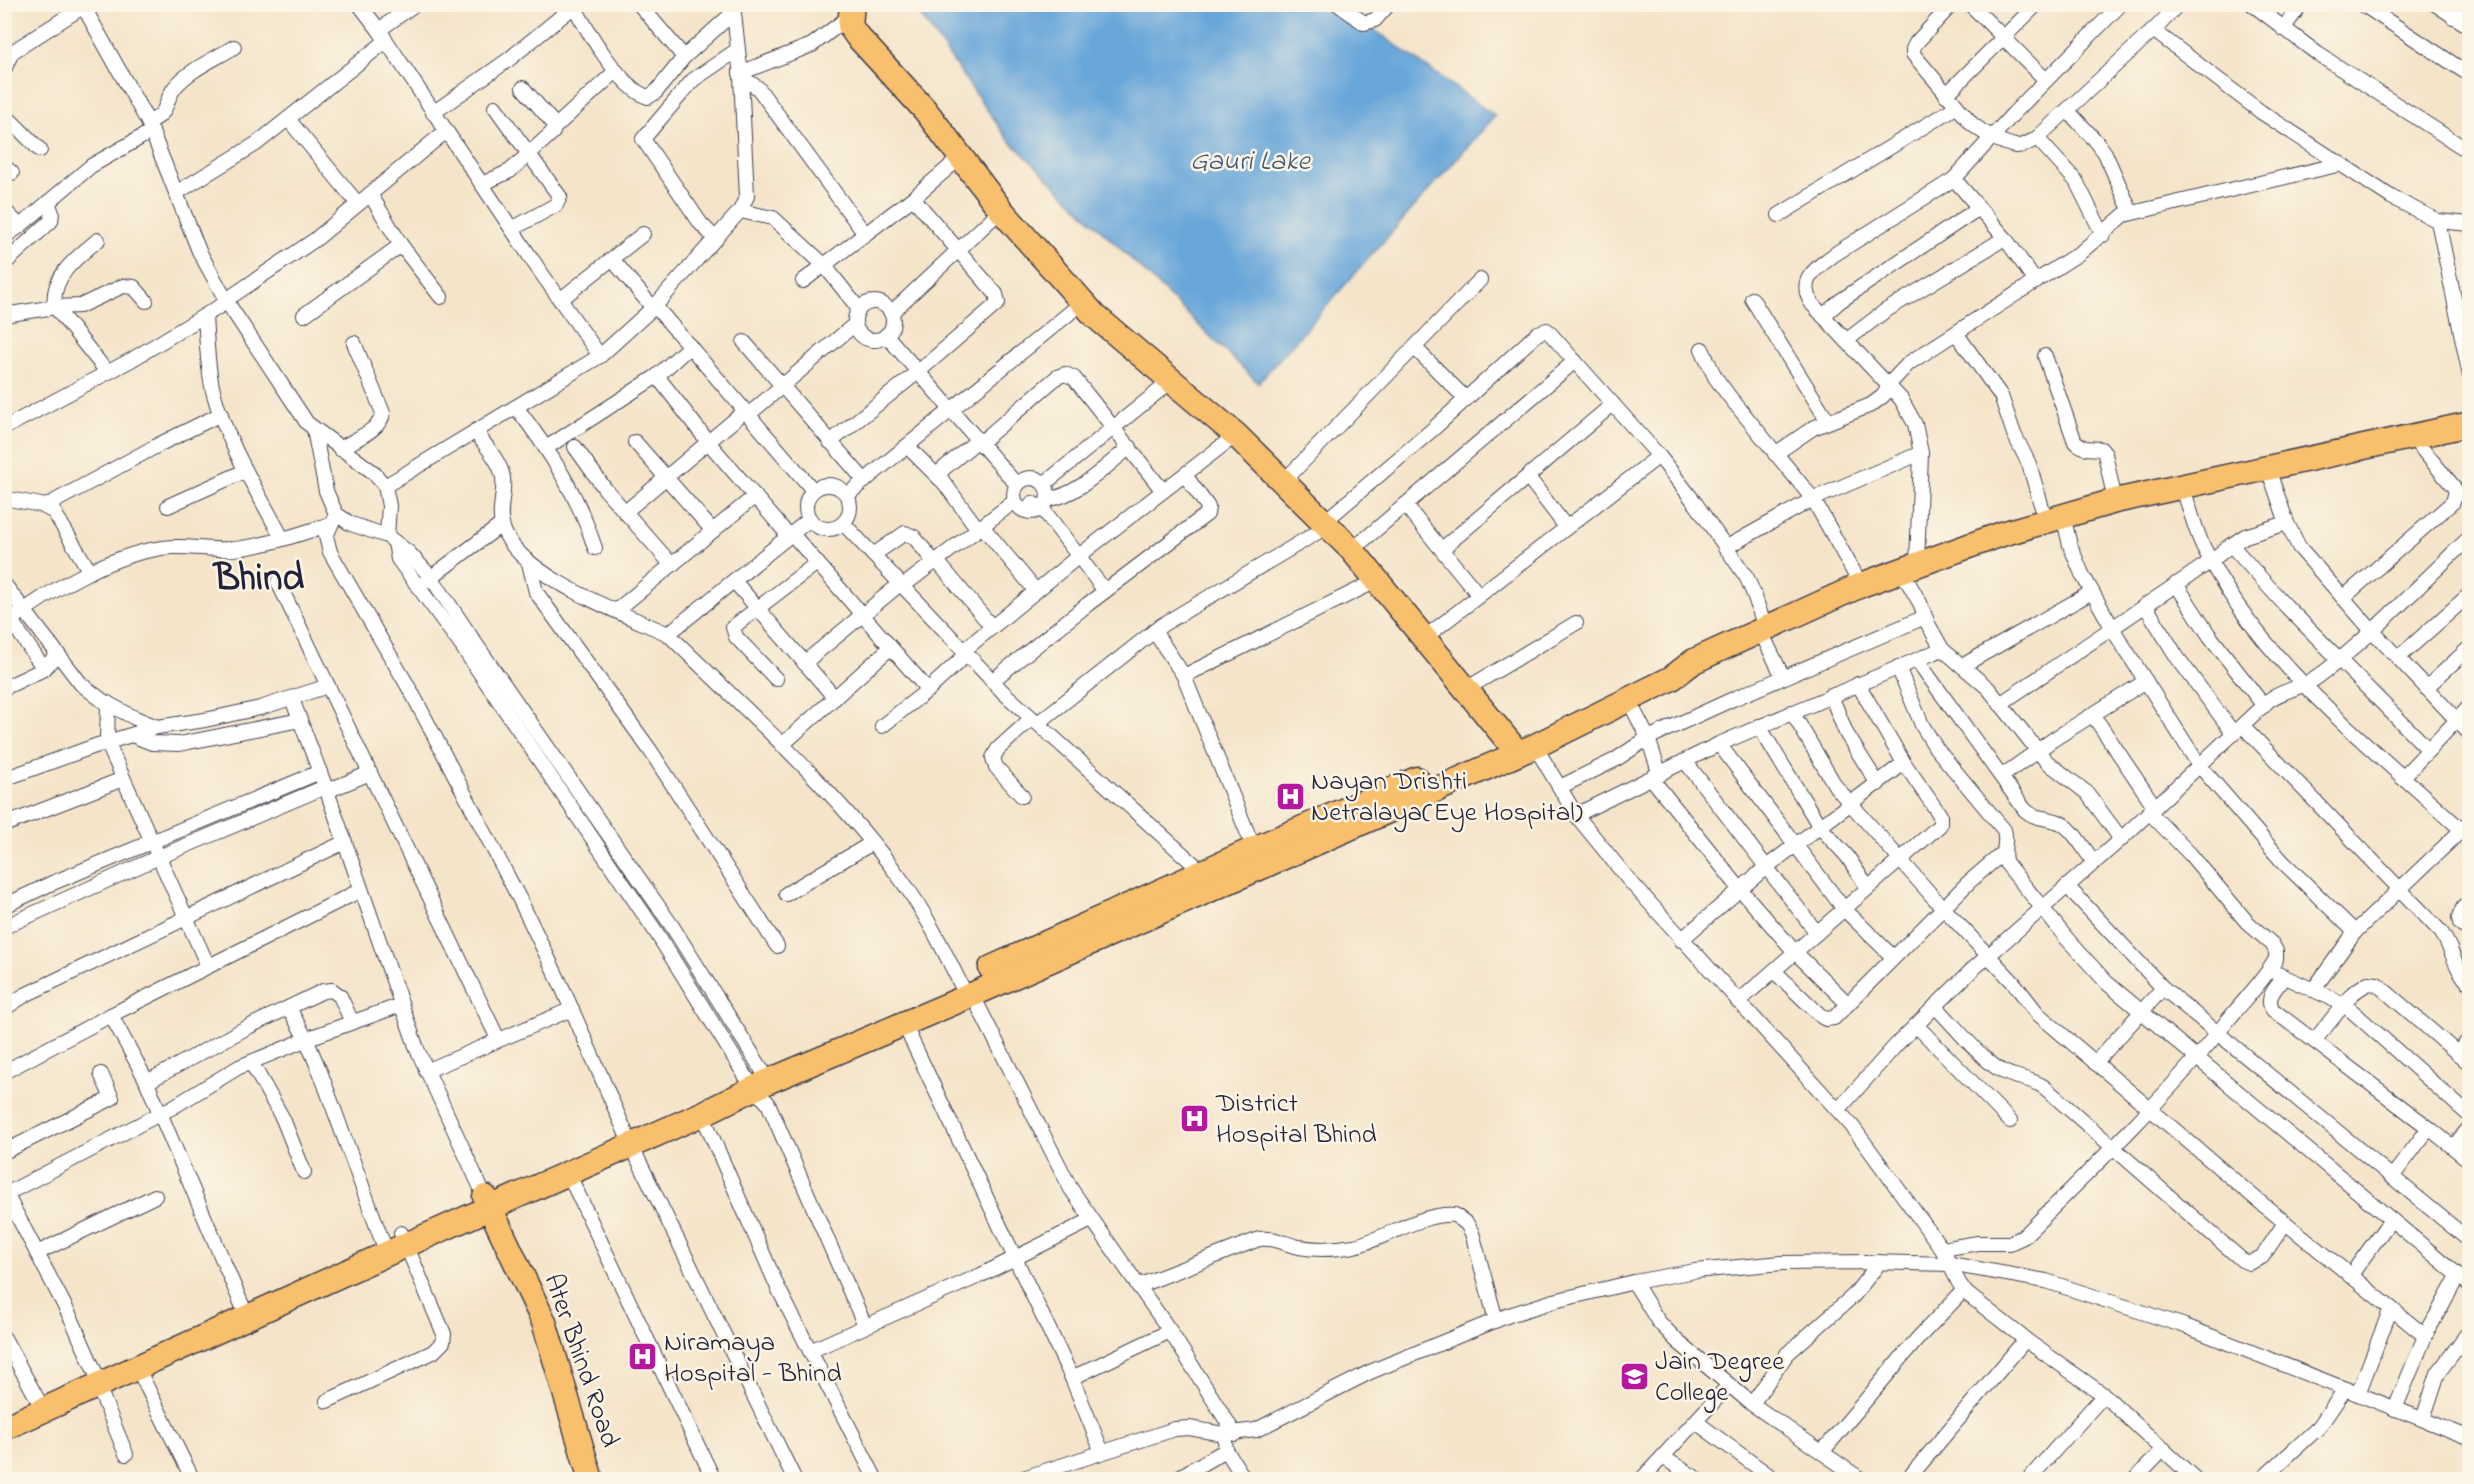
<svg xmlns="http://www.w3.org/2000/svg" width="2474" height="1484" viewBox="0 0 2474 1484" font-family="'Indie Flower',sans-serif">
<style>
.water{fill:#67a6d9;stroke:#44648a;stroke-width:1.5}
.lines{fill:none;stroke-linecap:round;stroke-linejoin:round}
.street-casing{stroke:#423f50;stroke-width:16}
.highway-casing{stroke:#423f50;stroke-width:27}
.street{stroke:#fff;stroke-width:14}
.highway{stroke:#f8bf6c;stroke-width:24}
.labels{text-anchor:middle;stroke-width:5;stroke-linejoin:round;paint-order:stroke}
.poi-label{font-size:27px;fill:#22223b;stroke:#fcf5e5;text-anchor:start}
.street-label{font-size:27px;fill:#22223b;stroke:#fcf5e5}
.water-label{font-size:28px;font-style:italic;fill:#3e577a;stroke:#fcf5e5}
.town-label{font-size:39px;font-weight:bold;fill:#22223b;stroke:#fcf5e5}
</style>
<rect width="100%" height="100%" fill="#fcf5e5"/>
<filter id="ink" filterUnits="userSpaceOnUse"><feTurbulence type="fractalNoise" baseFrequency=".0167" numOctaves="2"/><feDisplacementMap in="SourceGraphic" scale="12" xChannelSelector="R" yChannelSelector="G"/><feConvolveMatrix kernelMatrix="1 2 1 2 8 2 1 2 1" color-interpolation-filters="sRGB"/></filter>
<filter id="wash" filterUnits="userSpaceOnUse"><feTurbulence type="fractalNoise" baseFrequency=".008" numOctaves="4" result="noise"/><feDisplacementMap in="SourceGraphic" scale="24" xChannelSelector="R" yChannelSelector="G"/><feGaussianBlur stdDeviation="1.35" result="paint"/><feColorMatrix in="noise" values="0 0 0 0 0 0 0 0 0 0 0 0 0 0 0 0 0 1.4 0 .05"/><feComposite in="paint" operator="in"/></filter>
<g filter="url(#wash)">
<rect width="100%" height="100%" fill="#f4e4c9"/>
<path class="water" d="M913,5H1340L1495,116L1258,383L1007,138Z"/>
</g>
<g filter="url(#ink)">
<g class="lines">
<defs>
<g id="street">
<path d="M82,4L148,122L199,251L227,302L307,423L373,472L385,486L389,506L387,536"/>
<path d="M359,4L379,30L537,267L600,356"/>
<path d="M573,4C586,29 621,89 648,97L656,92L684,57L734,12"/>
<path d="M639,4L684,57"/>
<path d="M1338,4L1364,23L1375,20L1389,4"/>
<path d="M1952,4L1916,43L1913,49V54L1972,124C1983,133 2001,143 2015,146C2023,147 2031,142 2037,138L2161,23L2178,4"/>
<path d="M1970,4L2046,80"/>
<path d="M2252,4L2318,54L2470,152"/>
<path d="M2362,4L2470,75"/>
<path d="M2435,4L2470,27"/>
<path d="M2453,17L2469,4"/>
<path d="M2283,29L2301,4"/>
<path d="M379,30L415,4"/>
<path d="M2153,30L2261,112L2391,197L2438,221L2470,224"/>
<path d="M4,70L12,52L81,8L90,4"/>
<path d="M740,73L812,45L849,17"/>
<path d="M741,77L758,88L865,234"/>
<path d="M1946,95L2037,4"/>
<path d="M495,107L560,197L556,205L512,229"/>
<path d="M2067,110L2096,141L2105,153L2131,212"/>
<path d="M433,113L508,60L573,7"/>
<path d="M4,114L40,150"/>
<path d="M288,119L358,204"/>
<path d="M148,122C170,114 163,103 175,87C189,70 215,59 234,47"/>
<path d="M554,128L616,71"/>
<path d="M2037,138L2076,181L2103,235"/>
<path d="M4,166L12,173"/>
<path d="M1954,179L2005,238L2036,282"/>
<path d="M482,184L510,171L553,132L554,124L523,88"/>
<path d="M176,193L256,144L386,41"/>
<path d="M370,194L401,245L441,297"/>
<path d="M4,210L20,226L91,166L152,131"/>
<path d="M740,211L773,218L824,265L859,309"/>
<path d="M1779,215L1956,107"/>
<path d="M2438,221L2470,376"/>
<path d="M4,237L20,226"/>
<path d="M716,239L701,224L643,139L693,80L737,50"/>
<path d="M98,240C77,257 50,277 55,307L107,372"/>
<path d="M612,259L653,308"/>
<path d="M4,264L51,221L52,213L48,202"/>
<path d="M803,281L913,198L961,157"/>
<path d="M1752,299L1828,421"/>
<path d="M226,300L316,239L446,131"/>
<path d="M560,300L643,234"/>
<circle cx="874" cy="321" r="19"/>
<path d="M655,306L740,211L747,196L741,77L733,4"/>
<path d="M891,313L1001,210"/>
<path d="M4,315L55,307L80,306L123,286L134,287L146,301"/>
<path d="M304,315L401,245"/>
<path d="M1823,316L1840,301L1979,208"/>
<path d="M205,317C207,341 207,366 213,391C227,444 257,490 282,538"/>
<path d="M1956,333L2001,396L2014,434L2029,464L2046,521"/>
<path d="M886,335L1017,485"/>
<path d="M1847,340L1885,311L2005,238"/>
<path d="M744,342L865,481"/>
<path d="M1415,348L1466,399"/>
<path d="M1702,349L1715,377L1729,396L1813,499L1861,585"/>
<path d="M2045,356L2075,442L2085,448L2101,449L2105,454L2115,501"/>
<path d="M657,376L709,443L789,536"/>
<path d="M516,407C550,451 578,495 595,548"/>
<path d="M748,415L855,324"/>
<path d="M4,428L131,360L227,302"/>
<path d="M314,430L326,491L336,514L351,524L387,536L408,552L431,577L475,643L672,926L769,1081V1086"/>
<path d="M475,431C484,444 501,462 503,478C505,495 497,512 503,528C518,576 625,614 668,634"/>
<path d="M635,442L713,531"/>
<path d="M830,442L918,372L998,303L996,294L913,198"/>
<path d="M980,443L1057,377L1065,374L1074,378L1163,491"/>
<path d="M907,446L940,479"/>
<path d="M575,447L605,489L672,565"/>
<path d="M546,448L657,376L690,346"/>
<path d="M340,449C353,440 381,430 383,413L354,343"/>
<path d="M1775,454L1813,428L1871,405L1883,396L1892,381L1909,363L2081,252L2124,215L2341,164"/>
<path d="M2268,469L2287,523L2299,547L2366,624L2470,734"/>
<path d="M1528,477L1566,527"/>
<circle cx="1031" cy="495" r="17"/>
<path d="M1284,481L1480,280"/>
<path d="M1044,484L1171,381"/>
<circle cx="828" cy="507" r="22"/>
<path d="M385,486L600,356L655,306L813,490"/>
<path d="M2183,488C2189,506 2194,526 2202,544C2259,665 2375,748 2470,838"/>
<path d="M847,495L1083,302"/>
<path d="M4,498L41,505L54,512L90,572"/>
<path d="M1048,499C1076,497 1107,465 1130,447"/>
<path d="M1032,503L1042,508L1105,591"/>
<path d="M1405,505L1478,594"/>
<path d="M46,506L162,443L221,414"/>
<path d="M168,506L245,471"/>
<path d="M625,512L745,411"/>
<path d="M336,514L326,536L330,552L413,695L520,900L562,987L631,1145L795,1480"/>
<path d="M2063,516L2070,545L2082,574L2117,636L2199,765L2282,861L2355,932"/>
<path d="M810,519L668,634C748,712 834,788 900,878C927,914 947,957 967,997"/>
<path d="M1324,522L1432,430L1538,333L1547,330L1659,456L1696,504L1747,578L1755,597L1765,628"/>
<path d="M843,523L1004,693L1207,876"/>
<path d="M982,526L1036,591"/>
<path d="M978,529L939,476L943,469L978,440"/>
<path d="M792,534L928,690"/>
<path d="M395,543L398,559L461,645L656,932L753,1088L768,1103L865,1326"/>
<path d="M2231,545L2286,606L2429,750"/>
<path d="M1725,548L1813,499L1921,453"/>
<path d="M1442,549L1613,404"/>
<path d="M1352,550L1575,361"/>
<path d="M873,555L905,533L914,537L934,562"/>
<path d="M937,561L992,627"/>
<path d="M529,563L536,592L650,750L777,946"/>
<path d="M1917,565L1921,453L1915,424L1901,399L1812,304C1796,279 1817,268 1835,254L1954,179L2013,114L2121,4"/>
<path d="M1901,570L1920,603L1928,624L1942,649L1988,688L2046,761L2087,793L2121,839"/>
<path d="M426,581L501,525"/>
<path d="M734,581L835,698"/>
<path d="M278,582L498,1039"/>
<path d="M4,584L81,684L103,701L135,718L157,727"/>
<path d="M2176,584L2209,635L2264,706"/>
<path d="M903,586L1015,501"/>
<path d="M2343,598L2453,502L2456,491L2453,486L2412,437"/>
<path d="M2145,605L2177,657L2234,734"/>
<path d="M4,610L44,669"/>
<path d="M617,610L755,496"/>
<path d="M4,625C48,591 117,550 173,547C196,546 220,552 242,548C272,544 302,533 331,524"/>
<path d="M1760,630L1783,677"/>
<path d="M1154,631L1184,676L1378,580"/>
<path d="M1423,639L1659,456"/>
<path d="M963,651L1080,555L1236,435"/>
<path d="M2398,658L2470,594"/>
<path d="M1917,660L2025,810C2035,819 2044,817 2056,821C2072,825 2084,850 2094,862"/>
<path d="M804,663L900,584"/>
<path d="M1962,666L2092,592"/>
<path d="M1898,667L1922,725L1936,748L2004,830C2008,842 2001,852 2006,863L2068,940L2107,983L2470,1285"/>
<path d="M1184,676L1254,849"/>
<path d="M776,679L736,637L733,627L817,563"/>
<path d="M992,681L1088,604L1207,514L1208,507L1185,475"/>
<path d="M4,688L44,669L57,654"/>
<path d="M2426,688L2470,647"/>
<path d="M1466,689L1576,623"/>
<path d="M1831,695L1846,733L1878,784"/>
<path d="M292,699L327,791L417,1049L485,1197"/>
<path d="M1628,699L1648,738L1660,775"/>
<path d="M108,703L107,742L208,966"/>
<path d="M2000,704L2211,561L2227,548L2245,536L2287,523"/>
<path d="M1792,712L1836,787L1933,897L2013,982L2038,1014L2255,1198L2425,1336"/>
<path d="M2093,715L2155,807"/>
<path d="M1038,723L1162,625L1328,526"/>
<path d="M882,726L928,690L967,654"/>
<path d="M1759,726L1820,827L1847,856L1868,888"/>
<path d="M2243,726L2441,932C2453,949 2454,969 2470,984"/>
<path d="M132,735L152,743L179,744L300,720"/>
<path d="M1719,744L1844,909L1893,957"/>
<path d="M782,745L890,648"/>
<path d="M1535,746L1576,815L1628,879L1852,1126L1942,1249L1959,1283L1966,1293L2030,1343L2104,1395L2196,1480"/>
<path d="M1685,761L1817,933"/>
<path d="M2002,776L2054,739L2146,681"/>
<path d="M2402,778L2470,706"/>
<path d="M4,779L95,746L157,727L205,720L260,708L328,686"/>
<path d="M1652,779L1740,889L1795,952L1848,1004"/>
<path d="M1560,787L1615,760L1648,738L1733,699L1925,617"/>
<path d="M327,791L370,773"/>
<path d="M1022,796L996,767L993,758L998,749L1032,718"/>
<path d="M1576,815L1719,744L1942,649"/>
<path d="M4,825L123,779"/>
<path d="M2067,886L2163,988L2470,1241"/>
<path d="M786,894L872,843"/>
<path d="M2470,901L2463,908L2459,918L2460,923L2470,931"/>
<path d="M4,906L50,884L320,772"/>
<path d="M4,927L159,857L325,787"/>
<path d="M1681,940L1765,868L1904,763"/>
<path d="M1774,971L1822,1017L1826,1019L1834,1018L1969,882L2004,852"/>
<path d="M2278,974L2329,997L2352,1011L2470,1116"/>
<path d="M2284,977C2277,987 2264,998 2273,1010L2429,1128L2470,1161"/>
<path d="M2313,990L2355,932L2470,822"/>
<path d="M972,994L1071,1189L1170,1331L1072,1378"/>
<path d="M1738,1002L1940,825V815L1904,763L1858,684"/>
<path d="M1935,1006C1954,1025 1979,1057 2000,1070C2015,1079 2029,1077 2044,1087L2242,1260L2249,1263L2262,1257L2285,1223"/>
<path d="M289,1008L306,1039L321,1074L387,1254"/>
<path d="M4,1011L8,1006L25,995L345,842"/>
<path d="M111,1015L145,1078L242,1305"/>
<path d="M904,1024L1072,1378L1102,1452"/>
<path d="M1916,1025L2010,1121"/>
<path d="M2314,1041L2353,993L2368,983L2377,984L2470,1064"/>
<path d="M2457,1053L2470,1039"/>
<path d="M251,1062L283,1119L304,1172"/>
<path d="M2095,1063L2163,988"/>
<path d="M426,1071L572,1009"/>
<path d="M4,1072L111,1015L361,890"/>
<path d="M147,1082L246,1028L323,991L332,990L340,996L352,1022"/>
<path d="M1839,1109L1897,1044L1972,970L2121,839L2269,700C2285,689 2304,688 2319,676C2373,635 2420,584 2470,537"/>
<path d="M702,1114L778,1288L876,1480"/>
<path d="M2453,1147L2470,1127"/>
<path d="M4,1152L112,1098L101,1074"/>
<path d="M568,1173L714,1480"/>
<path d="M2392,1177L2429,1128"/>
<path d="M4,1190L72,1320L96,1374"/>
<path d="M4,1195L173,1107L239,1067L317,1035L401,1005"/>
<path d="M1942,1249L1978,1243H2010L2023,1237C2093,1168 2163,1100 2225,1024C2241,1003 2263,982 2276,959V951L2272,944L2247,922L2190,854L2149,812"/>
<path d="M37,1253L155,1196"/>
<path d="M2350,1276L2390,1221"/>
<path d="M1634,1282L1658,1321L1677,1341L1752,1404L1862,1480"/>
<path d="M1138,1286L1259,1239C1275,1237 1284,1244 1299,1247C1316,1250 1337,1249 1354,1246C1386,1239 1422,1212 1455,1215L1467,1224L1472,1233L1496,1320"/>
<path d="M1170,1331L1235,1434"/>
<path d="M4,1338L38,1400"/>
<path d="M810,1351L981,1275L1091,1220"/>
<path d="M135,1363L193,1480"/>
<path d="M98,1386L126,1454"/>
<path d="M2358,1394L2391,1308"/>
<path d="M327,1401L433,1352L443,1342L444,1334L401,1233"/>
<path d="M1752,1404L1787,1354L1854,1295L1880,1262"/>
<path d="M2395,1409L2425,1336L2458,1276"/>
<path d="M2423,1419L2438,1373L2470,1330"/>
<path d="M1696,1422L1775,1480"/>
<path d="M1225,1442L1226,1450L1245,1480"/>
<path d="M1822,1452L1919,1337L1964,1290"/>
<path d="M1664,1458L1699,1480"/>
<path d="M1017,1480L1175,1429L1189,1428L1223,1434L1256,1430L1370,1372L1509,1315L1554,1301L1634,1282L1695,1271L1782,1263L1869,1262L1950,1264L2046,1281L2185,1326L2470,1438"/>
<path d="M1174,1480L1226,1450"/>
<path d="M1641,1480L1729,1385"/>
<path d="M1907,1480L2025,1340"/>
<path d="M2028,1480L2104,1395"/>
<path d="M2134,1480L2164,1449"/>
<path d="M2261,1480L2319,1427L2345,1389"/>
</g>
<g id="highway">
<path d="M852,4L850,26L857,36L925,110L1001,210L1095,316L1236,435L1352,550L1518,753"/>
<path d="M991,968L1254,849L1417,779"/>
<path d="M485,1197L544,1322L591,1480"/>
<path d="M4,1428L406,1245L702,1114L769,1081L967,997L1535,746L1672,678L1694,661L1861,585L2002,534L2115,501L2470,424"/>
</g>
</defs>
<use href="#street" class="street-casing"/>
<use href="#highway" class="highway-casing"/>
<use href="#street" class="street"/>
<use href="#highway" class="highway"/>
</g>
</g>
<defs>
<symbol id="hospital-square" viewBox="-11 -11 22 22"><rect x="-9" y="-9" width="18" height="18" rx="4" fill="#b5179e" stroke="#fcf5e5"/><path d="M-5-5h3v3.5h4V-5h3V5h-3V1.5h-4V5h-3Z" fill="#fff"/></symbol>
<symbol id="university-square" viewBox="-11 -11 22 22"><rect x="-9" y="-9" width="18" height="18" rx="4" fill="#b5179e" stroke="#fcf5e5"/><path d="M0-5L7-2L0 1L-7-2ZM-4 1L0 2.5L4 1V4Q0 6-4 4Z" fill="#fff"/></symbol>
</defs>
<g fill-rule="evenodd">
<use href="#hospital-square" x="1274" y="780" width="33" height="33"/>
<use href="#hospital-square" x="1178" y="1102" width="33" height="33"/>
<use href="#hospital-square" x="626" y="1340" width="33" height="33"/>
<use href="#university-square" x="1618" y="1360" width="33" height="33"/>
</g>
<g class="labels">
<g class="poi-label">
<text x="1311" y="789">Nayan Drishti<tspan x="1311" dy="31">Netralaya(Eye Hospital)</tspan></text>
<text x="1216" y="1111">District<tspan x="1216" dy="31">Hospital Bhind</tspan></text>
<text x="664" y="1350">Niramaya<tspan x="664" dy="31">Hospital - Bhind</tspan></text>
<text x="1655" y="1369">Jain Degree<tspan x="1655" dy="31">College</tspan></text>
</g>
<g class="street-label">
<text transform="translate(583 1360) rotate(71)" y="9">Ater Bhind Road</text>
</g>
<g class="water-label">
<text x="1250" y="169">Gauri Lake</text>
</g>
<g class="town-label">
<text x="259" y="589">Bhind</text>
</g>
</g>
<rect width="2474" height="1484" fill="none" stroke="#fcf5e5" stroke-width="24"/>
</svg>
